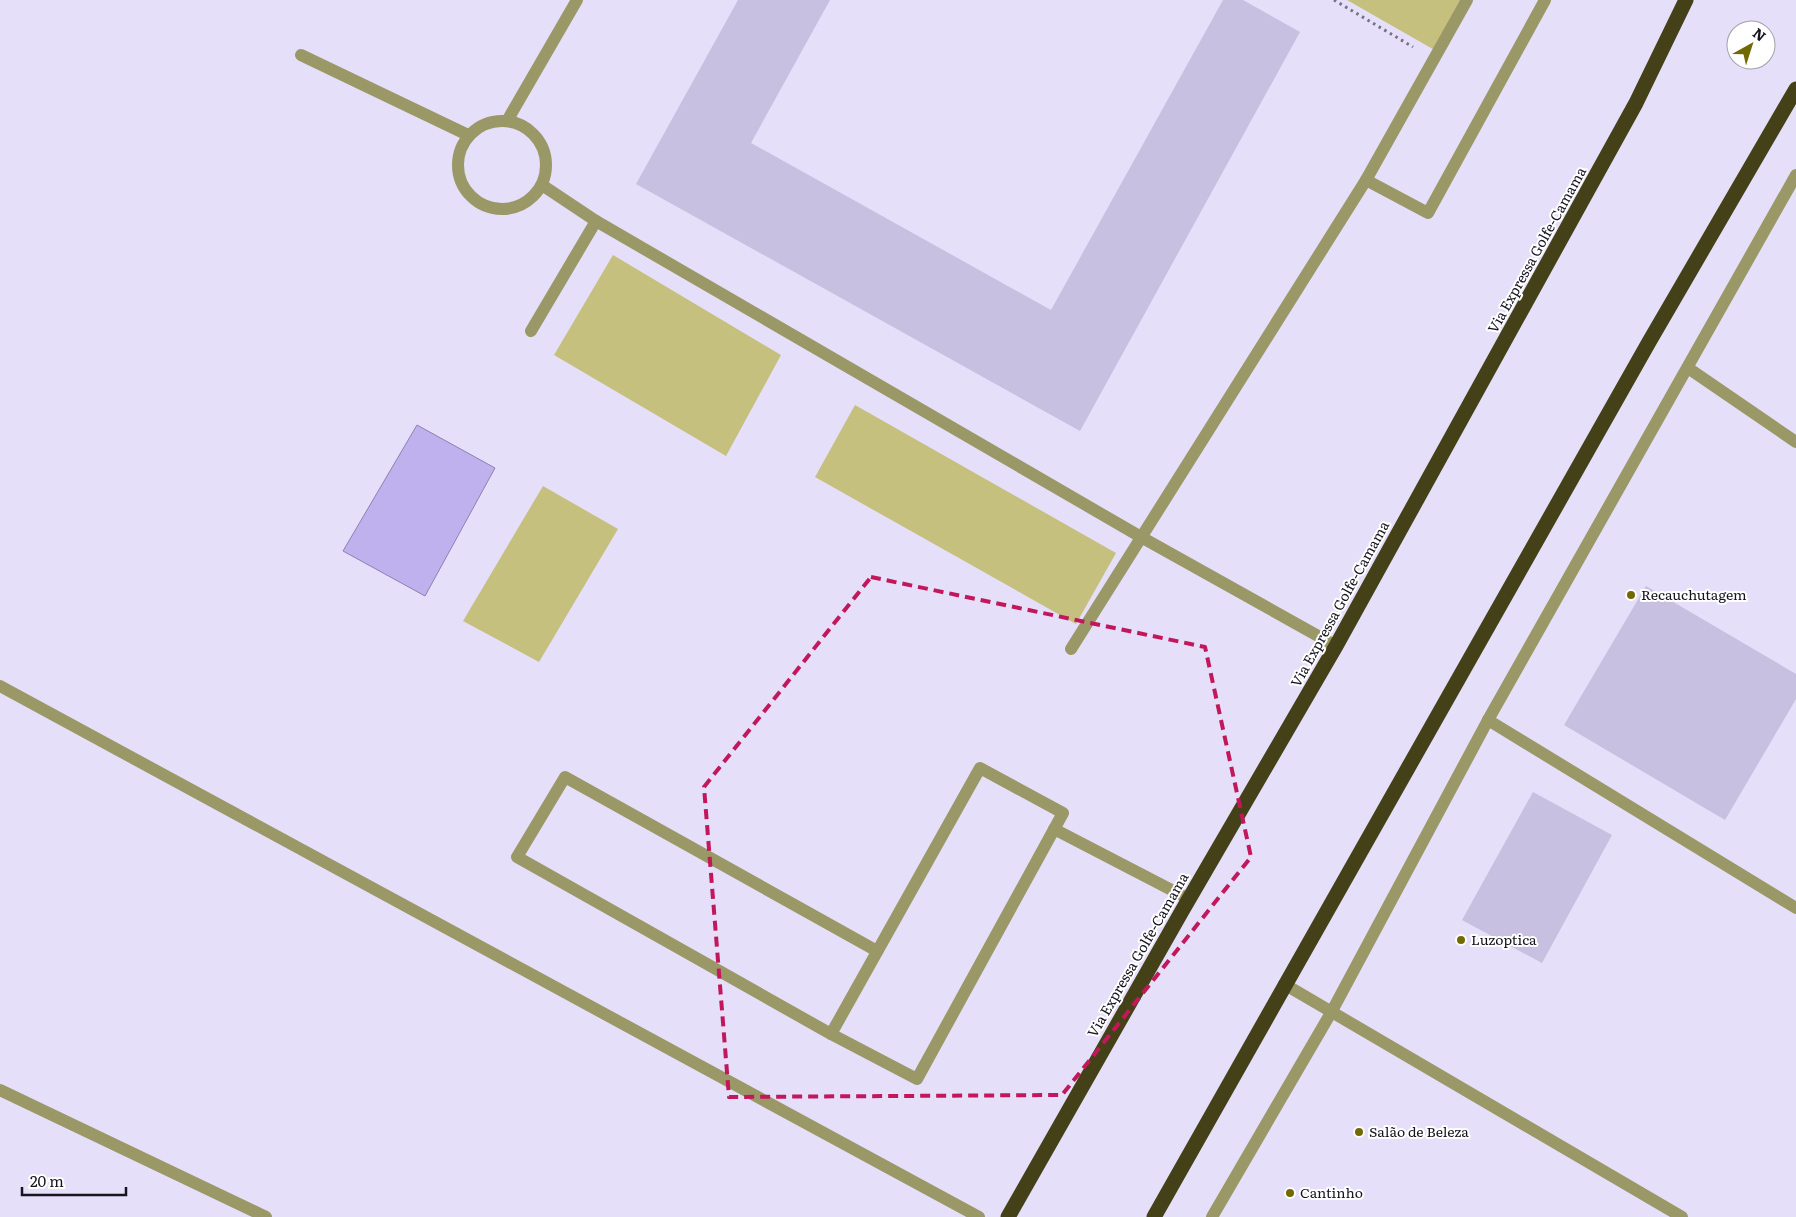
<svg xmlns="http://www.w3.org/2000/svg" width="1796" height="1217" viewBox="0 0 1796 1217" font-family="Literata,serif">
<style>
.green{fill:#c5c07e}
.water{fill:#bfb0ee;stroke:#8d81b0}
.building{fill:#c7c0e0}
.lines{fill:none;stroke-linecap:round;stroke-linejoin:round}
.path{stroke:#767184;stroke-width:3;stroke-dasharray:2.5 4;stroke-linecap:butt}
.minor{stroke:#9b9867;stroke-width:12}
.highway{stroke:#444118;stroke-width:15}
.marked{fill:none;stroke:#c2185b;stroke-width:4;stroke-dasharray:10 6;stroke-linejoin:round}
.poi-dot{fill:#716901;stroke:#fff;stroke-width:2}
.labels{text-anchor:middle;stroke-width:4;stroke-linejoin:round;paint-order:stroke}
.street-label{font-size:14px;fill:#171420;stroke:#fff}
.poi-label{font-size:14px;fill:#171420;stroke:#fff;text-anchor:start}
</style>
<rect width="100%" height="100%" fill="#e5dffa"/>
<g class="green">
<path d="M1347,0H1468L1438,52Z"/>
<path d="M613,255L781,355L726,456L554,355Z"/>
<path d="M855,405L1116,553L1076,624L815,477Z"/>
<path d="M543,486L618,529L539,662L463,621Z"/>
</g>
<path class="water" d="M417,425L495,468L425,596L343,551Z"/>
<g class="building">
<path d="M738,0H830L751,143L1051,310L1223,0H1243L1300,32L1080,431L636,184Z"/>
<path d="M1646,586L1796,674V699L1725,820L1564,725Z"/>
<path d="M1533,792L1612,835L1542,963L1462,920Z"/>
</g>
<g class="lines">
<path class="path" d="M1334,0L1413,47"/>
<g class="minor">
<path d="M301,55L468,135"/>
<circle cx="502" cy="165" r="44"/>
<path d="M507,121L577,0"/>
<path d="M1366,180L1428,213L1545,0"/>
<path d="M542,185L596,221L1141,537L1336,646"/>
<path d="M531,331L596,221"/>
<path d="M1688,368L1796,442"/>
<path d="M1071,649L1366,180L1467,0"/>
<path d="M0,686L979,1217"/>
<path d="M1488,720L1796,908"/>
<path d="M980,768L1063,813L917,1079L831,1034Z"/>
<path d="M1054,829L1189,899"/>
<path d="M1284,984L1682,1217"/>
<path d="M831,1034L517,857L565,777L877,951"/>
<path d="M0,1090L266,1217"/>
<path d="M1212,1217L1332,1011L1488,720L1796,175"/>
</g>
<g class="highway">
<path d="M1008,1217L1182,911L1336,646L1636,103L1686,0"/>
<path d="M1154,1217L1649,342L1796,89"/>
</g>
</g>
<path class="marked" d="M871,577L1205,647L1251,857L1062,1095L729,1097L704,787Z"/>
<g class="poi-dot">
<circle cx="1631" cy="595" r="5"/>
<circle cx="1461" cy="940" r="5"/>
<circle cx="1359" cy="1132" r="5"/>
<circle cx="1290" cy="1193" r="5"/>
</g>
<g class="labels">
<g class="street-label">
<text transform="translate(1537 250) rotate(-61)" y="5">Via Expressa Golfe-Camama</text>
<text transform="translate(1340 604) rotate(-61)" y="5">Via Expressa Golfe-Camama</text>
<text transform="translate(1138 955) rotate(-60)" y="5">Via Expressa Golfe-Camama</text>
</g>
<g class="poi-label">
<text x="1641" y="600">Recauchutagem</text>
<text x="1471" y="945">Luzoptica</text>
<text x="1369" y="1137">Salão de Beleza</text>
<text x="1300" y="1198">Cantinho</text>
</g>
</g>
<g transform="translate(1751 45) rotate(39)"><circle r="24" fill="#ffffff" stroke="#a2a1a6"/>
<path d="M0-4L9 19L0 12L-9 19Z" fill="#716901"/>
<text y="-8" font-size="14" font-weight="bold" text-anchor="middle" fill="#171420">N</text>
</g>
<path d="M22 1187v8h104v-8" fill="none" stroke="#171420" stroke-width="2.5"/>
<text x="30" y="1187" font-size="15" fill="#171420" stroke="#ffffff" stroke-width="4" paint-order="stroke">20 m</text>
</svg>
